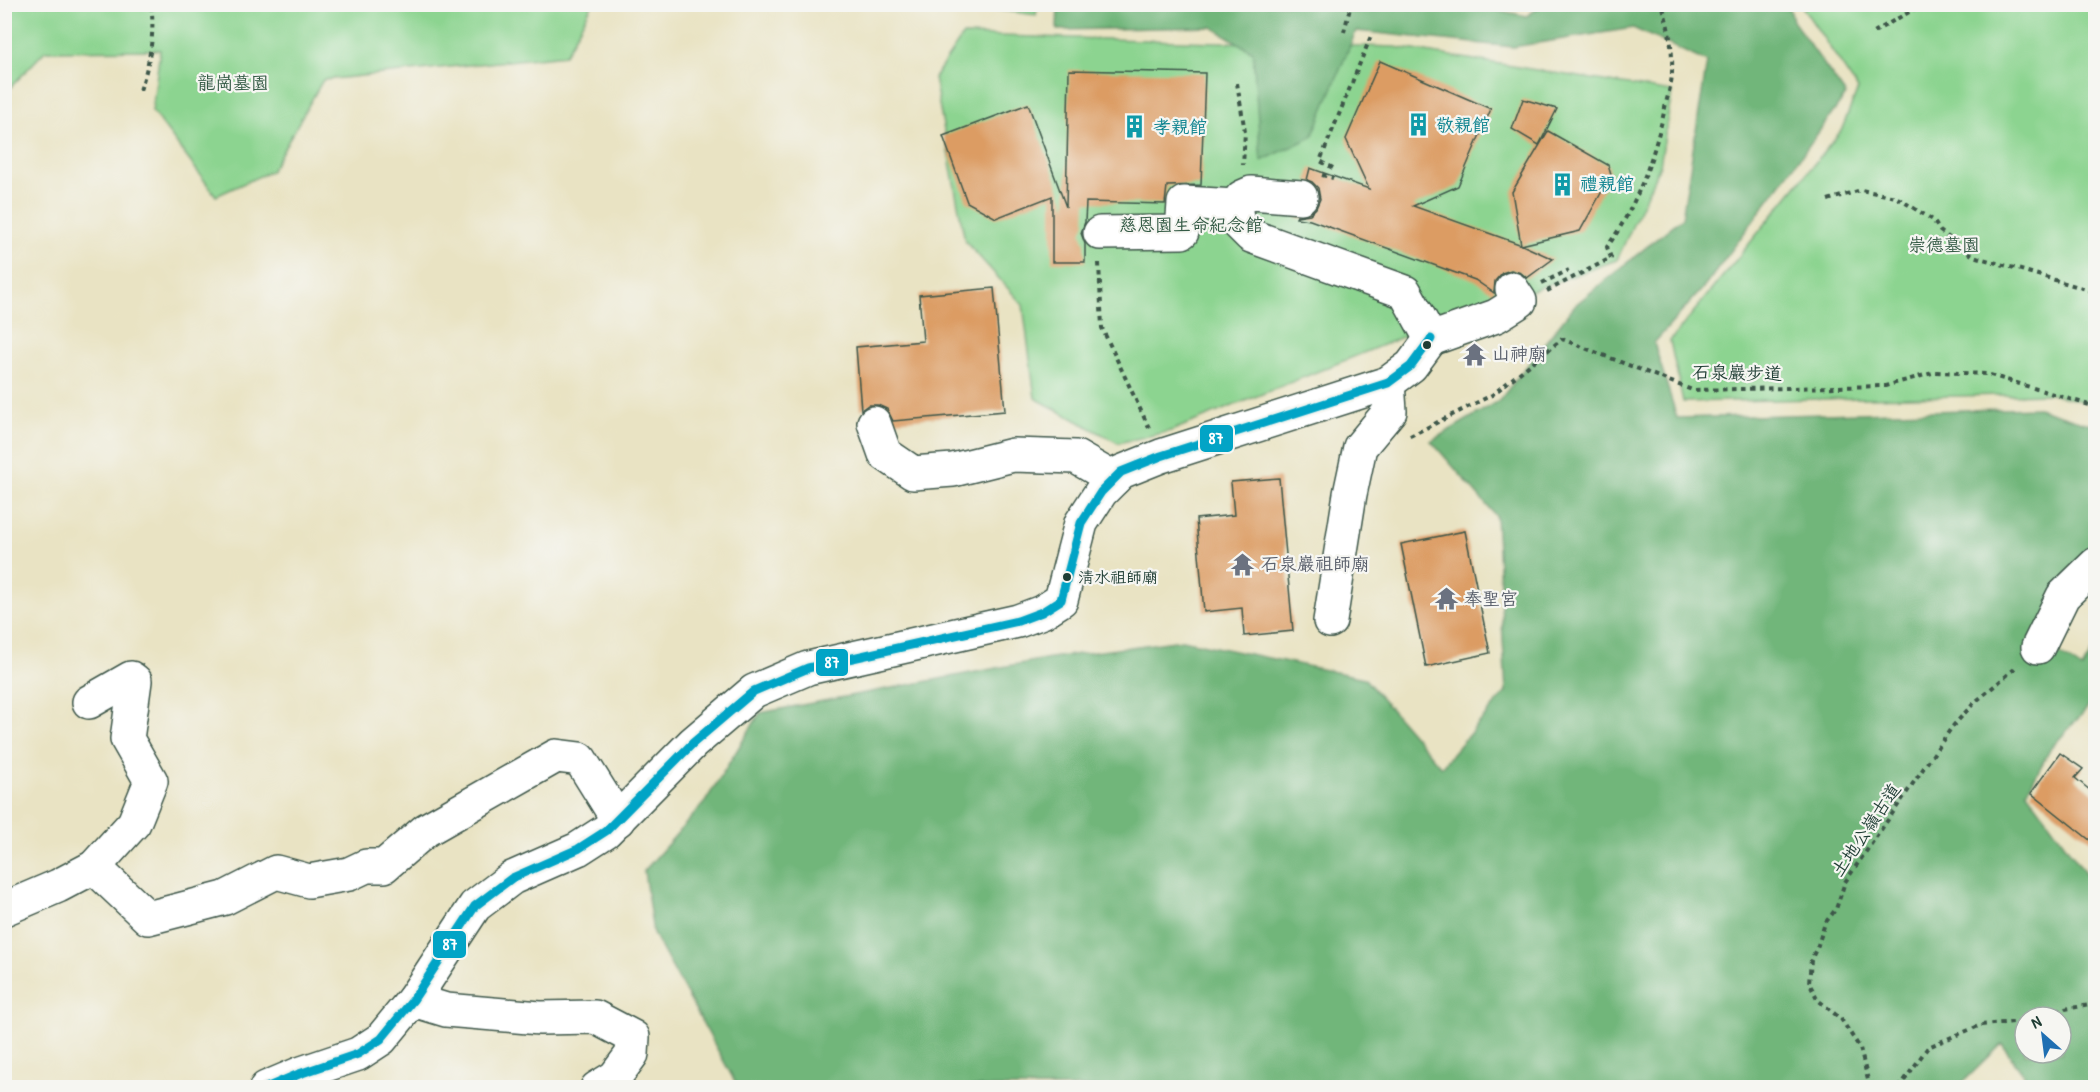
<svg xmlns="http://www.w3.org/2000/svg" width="2100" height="1092" viewBox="0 0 2100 1092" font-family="'Patrick Hand','LXGW WenKai TC',sans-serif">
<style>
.green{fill:#8cd490;stroke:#568862;stroke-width:1.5}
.forest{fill:#71b67a;stroke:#487a57;stroke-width:1.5;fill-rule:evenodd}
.building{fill:#dc9c63}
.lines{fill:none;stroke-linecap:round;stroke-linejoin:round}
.minor-casing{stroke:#3d5649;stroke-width:36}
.path{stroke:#3d5649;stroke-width:4;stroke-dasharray:4.5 4.5;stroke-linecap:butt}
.minor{stroke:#fff;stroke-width:33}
.bus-1-casing{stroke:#f6f6f2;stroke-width:14}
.bus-1{stroke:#02a4c6;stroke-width:9}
.bus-dot{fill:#1f3d34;stroke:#f6f6f2;stroke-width:2}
.labels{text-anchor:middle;stroke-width:4.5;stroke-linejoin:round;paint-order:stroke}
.bus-label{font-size:16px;fill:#1f3d34;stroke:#f6f6f2;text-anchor:start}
.park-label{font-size:18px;fill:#355b46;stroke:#f6f6f2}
.culture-label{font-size:18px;fill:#0d838f;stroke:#f6f6f2;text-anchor:start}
.worship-label{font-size:18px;fill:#5b616d;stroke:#f6f6f2;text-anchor:start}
.street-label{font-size:18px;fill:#1f3d34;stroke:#f6f6f2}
.line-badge{stroke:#f6f6f2;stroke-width:2}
.badge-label{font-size:16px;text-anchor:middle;font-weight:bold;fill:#fff}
</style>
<rect width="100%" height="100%" fill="#f6f6f2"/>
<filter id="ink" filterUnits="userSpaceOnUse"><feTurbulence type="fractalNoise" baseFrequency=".0167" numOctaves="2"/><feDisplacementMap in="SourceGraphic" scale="12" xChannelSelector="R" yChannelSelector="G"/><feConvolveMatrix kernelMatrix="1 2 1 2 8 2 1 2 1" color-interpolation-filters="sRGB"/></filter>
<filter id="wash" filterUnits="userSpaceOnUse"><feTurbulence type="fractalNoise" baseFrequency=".008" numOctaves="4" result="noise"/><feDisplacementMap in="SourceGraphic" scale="24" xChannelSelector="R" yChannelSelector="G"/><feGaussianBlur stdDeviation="1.35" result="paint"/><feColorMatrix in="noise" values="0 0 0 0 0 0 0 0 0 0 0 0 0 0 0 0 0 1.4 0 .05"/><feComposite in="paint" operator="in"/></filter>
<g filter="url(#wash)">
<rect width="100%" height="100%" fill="#e9e3c3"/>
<g class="green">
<path d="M5,4H592V5L565,55L323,80L271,171L216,196L152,111L160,50L45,51L5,93Z"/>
<path d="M991,5V4L1038,5L1036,15L991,9Z"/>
<path d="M1802,5H2095V404L2050,394L1683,402L1670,341L1841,131L1858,89L1803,8Z"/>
<path d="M963,35L1395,47L1672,92L1660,165L1617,260L1400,338L1171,431L1118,443L1035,398L1023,305L965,241L934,78Z"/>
</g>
<path class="forest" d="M1468,4L1527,16L1543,4L1789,5L1793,21L1846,95L1705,286L1654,343L1677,418L2038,408L2085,423L2095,424V562L2036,638L2082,669L2095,647V700L2051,748L2027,792L2095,886V1087H2033L2002,1044L1957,1088L738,1087L653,933L644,871L705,802L760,713L1050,658L1182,640L1364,678L1441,767L1506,692L1496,516L1431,441L1499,401L1574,306L1682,218L1707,62L1633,28L1513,47L1356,31L1312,137L1261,161L1253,52L1212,27L1057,30L1058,5ZM2025,1017H2061V1053H2025Z"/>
<g id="blocks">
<g class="building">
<path d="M1380,61L1491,109L1458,186L1413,206L1522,245L1553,259L1527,278L1521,273L1511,270L1502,273L1495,281L1494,293L1475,280L1310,220L1296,218L1297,216L1310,214L1316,208L1320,199L1318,188L1312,182L1307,180L1310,168L1369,189L1346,139Z"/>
<path d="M1069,70L1205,73L1201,185L1167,186L1165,204L1086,202L1085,222L1081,233L1085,244V262H1052V196L996,218L967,202L943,136L1028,104L1066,207Z"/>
<path d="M1523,99L1557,109L1539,145L1512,129Z"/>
<path d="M1548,131L1608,165L1611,175L1580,231L1521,245L1512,192Z"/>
<path d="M994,288L1005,411L893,421L887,409L878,405H868L861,410L856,347L923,341L919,295Z"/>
<path d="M1279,478L1293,631L1244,636L1242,608L1204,612L1196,519L1234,515L1231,482Z"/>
<path d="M1465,531L1490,653L1426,667L1401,544Z"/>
<path d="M2060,753L2083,769L2075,778L2096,795V845L2031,793Z"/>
</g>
</g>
</g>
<g filter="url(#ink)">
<use href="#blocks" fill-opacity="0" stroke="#3d5649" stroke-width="1.5"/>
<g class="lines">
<defs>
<g id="minor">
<path d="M1301,197L1251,193L1242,197L1235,206L1238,223L1251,236L1405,292L1431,339L1496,316L1520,301L1512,289"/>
<path d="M1100,233L1182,232L1184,203L1235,206"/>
<path d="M874,423L885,454L913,473L953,470L1013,455L1076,457L1114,479"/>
<path d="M1330,621L1350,494L1360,447L1390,411L1388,383"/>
<path d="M2038,647L2063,596L2096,564"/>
<path d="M94,867L148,918L225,898L276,872L309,881L349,874L366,866H384L426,830L556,756L580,759L618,820"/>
<path d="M4,909L58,886L94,867L134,823L151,781L127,739L135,681L131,678L89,702"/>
<path d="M413,1000L446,1010L540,1018L595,1017L633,1037L632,1054L615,1077L597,1088"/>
<path d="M266,1088L299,1074L358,1054L381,1039L413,1000L475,906L512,878L578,849L606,831L693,743L754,691L808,668L1018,621L1042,612L1061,600L1081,523L1101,492L1121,472L1161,456L1388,383L1411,366L1431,339"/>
</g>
</defs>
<use href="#minor" class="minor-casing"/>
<g class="path">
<path d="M1344,32L1351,4"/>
<path d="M1874,32L1923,4"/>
<path d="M1237,83L1245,132L1243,165"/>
<path d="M140,90C150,63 155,32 151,4"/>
<path d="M1333,168L1320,161L1371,36"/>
<path d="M1322,175L1333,178"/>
<path d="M1828,200L1861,190L1896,197L1933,220L1940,231L1973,256L2096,292"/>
<path d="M1099,263L1102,328L1150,430"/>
<path d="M1542,283L1569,270"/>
<path d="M1547,291L1611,258L1607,247C1637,206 1654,157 1665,108C1667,97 1672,84 1672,72C1673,49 1669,27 1662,4"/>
<path d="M1410,436L1492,395L1562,339L1692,390L1885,386L1936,372L1987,374L2096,407"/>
<path d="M2039,1017L2065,1009L2096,1004"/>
<path d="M1870,1088L1860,1048L1841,1019L1818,1000L1809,983L1811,960L1818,945L1825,923L1836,909L1845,882L1952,727L1974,703L2018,666"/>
<path d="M1899,1088L1928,1047L1981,1025L2025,1021"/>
</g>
<use href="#minor" class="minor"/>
<defs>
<path id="bus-1" d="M266,1088L299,1074L358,1054L381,1039L413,1000L475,906L512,878L578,849L606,831L693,743L754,691L808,668L1018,621L1042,612L1061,600L1081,523L1101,492L1121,472L1161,456L1388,383L1411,366L1431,339"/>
</defs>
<use href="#bus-1" class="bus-1-casing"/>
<use href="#bus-1" class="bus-1"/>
</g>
</g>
<defs>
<symbol id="building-bare" viewBox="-9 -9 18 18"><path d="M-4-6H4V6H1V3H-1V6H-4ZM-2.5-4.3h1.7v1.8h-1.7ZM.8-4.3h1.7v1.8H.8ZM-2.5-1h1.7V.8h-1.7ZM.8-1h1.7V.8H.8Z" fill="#0f9aa8" stroke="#f6f6f2" stroke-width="2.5" paint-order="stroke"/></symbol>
<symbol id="temple-bare" viewBox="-9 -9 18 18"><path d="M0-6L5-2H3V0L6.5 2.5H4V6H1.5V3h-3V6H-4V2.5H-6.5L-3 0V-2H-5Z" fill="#6b7280" stroke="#f6f6f2" stroke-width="2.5" paint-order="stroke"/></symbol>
</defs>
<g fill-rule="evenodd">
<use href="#building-bare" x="1402" y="108" width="33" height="33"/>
<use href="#building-bare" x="1118" y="110" width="33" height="33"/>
<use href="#building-bare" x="1546" y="168" width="33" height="33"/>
<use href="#temple-bare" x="1458" y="338" width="33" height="33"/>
<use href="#temple-bare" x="1226" y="548" width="33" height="33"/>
<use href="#temple-bare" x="1430" y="582" width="33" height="33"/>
</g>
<g class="bus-dot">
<circle cx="1427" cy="345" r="5"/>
<circle cx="1067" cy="577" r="5"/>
</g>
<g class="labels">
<g class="bus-label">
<text x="1078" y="583">清水祖師廟</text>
</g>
<g class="park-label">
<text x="233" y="89">龍崗墓園</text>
<text x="1191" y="231">慈恩園生命紀念館</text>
<text x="1944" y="251">崇德墓園</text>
</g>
<g class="culture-label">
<text x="1436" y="131">敬親館</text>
<text x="1153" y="133">孝親館</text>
<text x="1580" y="190">禮親館</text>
</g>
<g class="worship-label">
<text x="1492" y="360">山神廟</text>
<text x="1261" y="570">石泉巖祖師廟</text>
<text x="1464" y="605">奉聖宮</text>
</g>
<g class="street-label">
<text transform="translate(1737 373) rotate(1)" y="6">石泉巖步道</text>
<text transform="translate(1866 830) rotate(-56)" y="6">土地公嶺古道</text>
</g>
</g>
<g class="line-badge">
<rect x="1199" y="424" width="35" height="29" rx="6" fill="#02a4c6"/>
<rect x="815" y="648" width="34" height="29" rx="6" fill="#02a4c6"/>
<rect x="432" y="930" width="35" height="29" rx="6" fill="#02a4c6"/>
</g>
<g class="badge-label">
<text x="1216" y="444">87</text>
<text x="832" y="668">87</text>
<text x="450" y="950">87</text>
</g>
<rect width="2100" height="1092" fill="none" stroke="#f6f6f2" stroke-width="24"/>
<g transform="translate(2043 1035) rotate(332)"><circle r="28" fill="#f6f6f2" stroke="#a0aca6" stroke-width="1.5"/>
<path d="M0-4.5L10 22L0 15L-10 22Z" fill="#1f6fb2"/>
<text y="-9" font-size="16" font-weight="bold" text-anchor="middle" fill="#1f3d34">N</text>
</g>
</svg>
